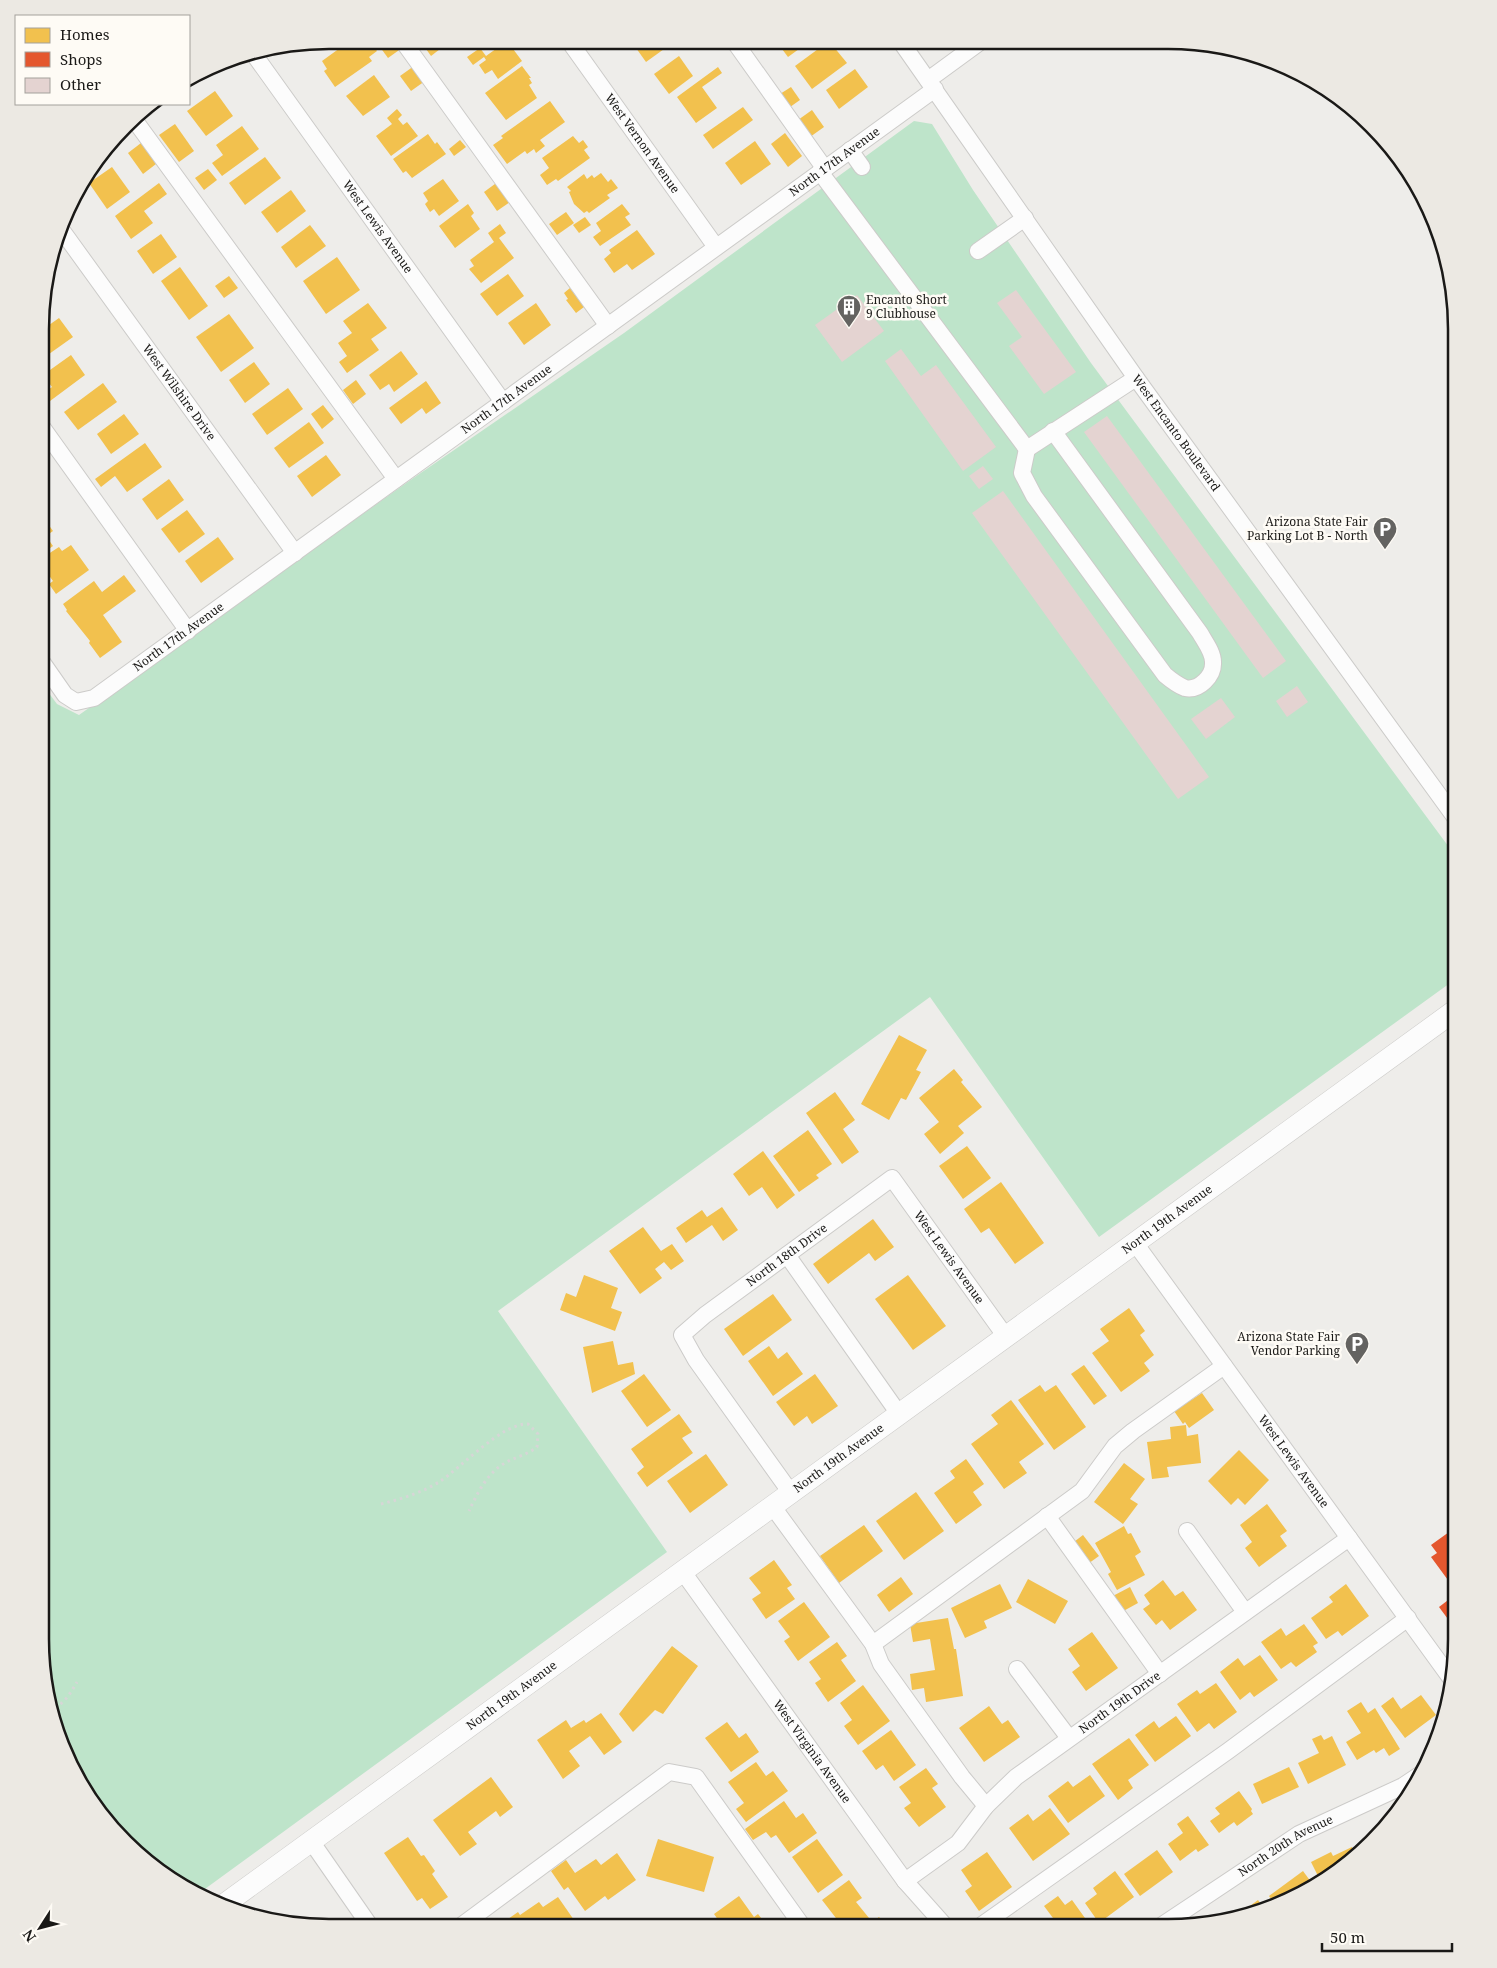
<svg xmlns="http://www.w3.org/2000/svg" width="1497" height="1968" viewBox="0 0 1497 1968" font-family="'Noto Serif',serif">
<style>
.green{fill:#bee4ca}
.homes{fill:#f2c14e}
.shops{fill:#e4572e}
.building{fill:#e4d3d1}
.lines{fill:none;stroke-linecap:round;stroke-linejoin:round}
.minor-casing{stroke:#cccbc9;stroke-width:18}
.major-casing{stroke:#cccbc9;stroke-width:22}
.path{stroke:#d6d6d6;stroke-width:3;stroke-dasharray:2.5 4;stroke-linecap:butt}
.minor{stroke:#fcfcfc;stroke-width:16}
.major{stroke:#fcfcfc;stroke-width:21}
.labels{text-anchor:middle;stroke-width:5;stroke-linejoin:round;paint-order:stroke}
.street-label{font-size:12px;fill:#1a1917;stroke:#fefbf5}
.poi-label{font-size:12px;fill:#1a1917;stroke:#fefbf5;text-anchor:end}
.rim{fill:none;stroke:#1a1917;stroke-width:2.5}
</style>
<rect width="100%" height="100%" fill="#eeedea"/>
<path class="green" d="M914,121L932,124L973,190L1091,363L1457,858V978L1099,1237L930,997L498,1311L667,1552L198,1894L168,1879L112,1830L70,1767L50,1714L40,1640L42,684L57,704L79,715L412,479L624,333Z"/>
<g class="homes">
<path d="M336,40L326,47L323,42L314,49L310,43Z"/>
<path d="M351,40H369L377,51L369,57L372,61L335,87L324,71L327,69L322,61Z"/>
<path d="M382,40H396L402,48L388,58L377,43Z"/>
<path d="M424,40H440L444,46L431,56L421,42Z"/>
<path d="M469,40H483L474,47Z"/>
<path d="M507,41L522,61L498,79L492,70L485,74L479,65L486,60L484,57L473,65L467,57L480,48L486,56Z"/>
<path d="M631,41H669L671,44L646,62Z"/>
<path d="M784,41H810L788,57L779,45Z"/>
<path d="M829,41L847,63L812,89L795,66Z"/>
<path d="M679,56L693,76L669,94L654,74Z"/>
<path d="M414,66L425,81L411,91L400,76Z"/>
<path d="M522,66L531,78H529L532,83L529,85L537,98L506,120L485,93Z"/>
<path d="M718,67L722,73L702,87L717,108L696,123L677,97Z"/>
<path d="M855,69L868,87L839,109L826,90Z"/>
<path d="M374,75L390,97L363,116L346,96Z"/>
<path d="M791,87L800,100L790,107L780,94Z"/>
<path d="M215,91L233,116L206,136L187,111Z"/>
<path d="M550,101L565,122L540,140L545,146L536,153L534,149L527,154L525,151L507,164L493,145L503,138L501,136Z"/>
<path d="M743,107L753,120L713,149L703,135Z"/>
<path d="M397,109L402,115L398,119L403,125L407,122L418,136L391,156L376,136L392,124L387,118Z"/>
<path d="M812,110L824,127L810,137L798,120Z"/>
<path d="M175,124L194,151L179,162L159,135Z"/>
<path d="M242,126L259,149L222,176L212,163L223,155L216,145Z"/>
<path d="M785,133L802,156L788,167L771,144Z"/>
<path d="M428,134L435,144L437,142L446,154L412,178L406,171L403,173L393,159Z"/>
<path d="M573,136L579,143L583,140L588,147L584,150L590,158L558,181L556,179L547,185L540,175L549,168L542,158Z"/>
<path d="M460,140L466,147L454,156L449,149Z"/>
<path d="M755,141L771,164L741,185L725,163Z"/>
<path d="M141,143L156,164L143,174L128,153Z"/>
<path d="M265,157L281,178L245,205L229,183Z"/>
<path d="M112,167L130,192L107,209L89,183Z"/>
<path d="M208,169L217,180L204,190L195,178Z"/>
<path d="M601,173L608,182L611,179L618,188L607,195L610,198L589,213L587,211L584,213L574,204L569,192L571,191L567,187L584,174L587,179L592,175L594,178Z"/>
<path d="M443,179L459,201L439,216L434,209L430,212L425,204L428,201L423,193Z"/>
<path d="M499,181L513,200L497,211L484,192Z"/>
<path d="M159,183L167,194L144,211L153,223L131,239L115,216Z"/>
<path d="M291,190L306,211L277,233L261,212Z"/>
<path d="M468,204L474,213L471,216L480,229L455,248L439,226Z"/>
<path d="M622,204L630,214L625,217L631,225L600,246L593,237L601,231L596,223Z"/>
<path d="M566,212L574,223L557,235L549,224Z"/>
<path d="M585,217L591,225L579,233L573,225Z"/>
<path d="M500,224L506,233L499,238L514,258L481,283L469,269L474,266L470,260L494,242L488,233Z"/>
<path d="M310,225L326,246L296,268L281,247Z"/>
<path d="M637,230L655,254L632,270L627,264L614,273L604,259L611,253L609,250Z"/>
<path d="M161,234L177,257L153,274L137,251Z"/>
<path d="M337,257L360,290L326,314L303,281Z"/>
<path d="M180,267L208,306L189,320L161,281Z"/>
<path d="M508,274L524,296L497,316L480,294Z"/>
<path d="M229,276L238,288L224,298L215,286Z"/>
<path d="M570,288L584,307L576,313L566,300L568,299L564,293Z"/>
<path d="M368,303L387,328L371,339L379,350L347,373L339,362L347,356L338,343L352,333L343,321Z"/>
<path d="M536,303L551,325L524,345L508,323Z"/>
<path d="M229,314L254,348L221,372L196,337Z"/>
<path d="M59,318L73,337L42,359V330Z"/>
<path d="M401,351L418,374L394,392L389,384L380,390L369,375Z"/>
<path d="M71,355L85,375L46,404L42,399V394L52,387L43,375Z"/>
<path d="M254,362L270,384L245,403L229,380Z"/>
<path d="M356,380L366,394L353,404L343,390Z"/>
<path d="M426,381L441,403L426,414L422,408L401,424L389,408Z"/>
<path d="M103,383L117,402L78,430L64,412Z"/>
<path d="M288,388L303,409L267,435L252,414Z"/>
<path d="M323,405L334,419L322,429L311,414Z"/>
<path d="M124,414L139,434L111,454L97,434Z"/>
<path d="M309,422L324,443L289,468L274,448Z"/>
<path d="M145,443L162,467L127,492L115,476L101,487L95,479Z"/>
<path d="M326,455L341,475L312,497L297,476Z"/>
<path d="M169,479L184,500L157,520L142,499Z"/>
<path d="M187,510L205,534L179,553L161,529Z"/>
<path d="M43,517L53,531L46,536L53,546L42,554Z"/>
<path d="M218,537L234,559L201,583L185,561Z"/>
<path d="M71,545L89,570L56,594L49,584L53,581L42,566V558L59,547L62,551Z"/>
<path d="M124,575L136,591L103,615L122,642L100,658L89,643L90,641L66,611L67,610L63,604L94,581L102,592Z"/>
<path d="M899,1035L927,1050L916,1070L921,1072L906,1100L901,1098L889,1120L861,1104Z"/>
<path d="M954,1069L963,1080L961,1082L982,1107L958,1126L964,1133L940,1154L924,1134L939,1122L919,1098Z"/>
<path d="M835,1092L855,1120L843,1129L859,1152L842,1164L806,1113Z"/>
<path d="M808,1130L832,1164L816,1175L819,1178L799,1192L773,1156Z"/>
<path d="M967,1146L991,1178L963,1199L939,1166Z"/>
<path d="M763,1151L795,1195L777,1209L762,1187L749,1196L733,1174Z"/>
<path d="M1001,1182L1044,1243L1015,1264L989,1228L981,1233L964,1209Z"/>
<path d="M722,1207L738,1230L723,1241L712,1225L686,1243L676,1228L702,1210L707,1217Z"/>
<path d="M873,1219L894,1247L875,1261L869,1253L828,1284L813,1264Z"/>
<path d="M643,1227L661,1251L672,1244L684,1261L671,1270L664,1262L655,1269L662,1278L640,1294L609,1251Z"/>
<path d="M584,1275L618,1288L611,1308L622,1312L615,1331L560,1310L566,1293L576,1297Z"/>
<path d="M908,1275L946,1326L913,1350L875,1299Z"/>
<path d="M773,1294L792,1320L743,1356L724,1329Z"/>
<path d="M1129,1308L1145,1331L1140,1335L1154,1355L1144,1363L1150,1371L1121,1392L1092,1353L1109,1341L1100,1329Z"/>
<path d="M613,1341L618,1365L633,1362L635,1374L592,1393L583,1347Z"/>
<path d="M769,1346L778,1359L787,1352L803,1374L773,1396L748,1361Z"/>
<path d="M1084,1365L1107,1396L1094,1405L1071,1374Z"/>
<path d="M644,1374L671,1410L647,1427L621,1391Z"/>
<path d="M815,1374L838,1406L812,1424L807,1416L794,1426L776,1402Z"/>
<path d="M1040,1385L1045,1392L1056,1385L1086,1427L1054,1450L1018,1400Z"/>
<path d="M1202,1393L1214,1410L1189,1428L1185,1422L1183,1424L1174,1411Z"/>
<path d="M1011,1400L1044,1444L1019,1462L1027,1473L1004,1489L971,1444L998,1424L991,1415Z"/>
<path d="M679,1414L692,1432L682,1438L693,1453L647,1487L637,1473L644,1467L631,1449Z"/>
<path d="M1186,1425L1187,1436L1198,1434L1201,1463L1167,1467L1169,1477L1152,1479L1147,1442L1171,1439L1170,1427Z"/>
<path d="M1239,1450L1269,1480L1245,1505L1238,1498L1231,1505L1208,1481Z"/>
<path d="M706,1454L728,1485L690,1513L667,1481Z"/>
<path d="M966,1459L984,1484L973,1492L982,1505L956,1524L934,1493L955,1478L950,1471Z"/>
<path d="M1124,1463L1145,1479L1130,1499L1138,1504L1123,1524L1094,1502Z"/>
<path d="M916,1492L944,1531L904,1560L876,1521Z"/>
<path d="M1267,1504L1287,1531L1280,1536L1287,1546L1259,1567L1245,1548L1252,1542L1240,1525Z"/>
<path d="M864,1525L883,1551L839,1583L820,1556Z"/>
<path d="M1124,1526L1128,1534L1131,1533L1141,1552L1135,1556L1145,1575L1117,1590L1108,1574L1111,1572L1095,1543Z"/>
<path d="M1083,1535L1099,1556L1085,1566L1070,1545Z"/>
<path d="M774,1560L792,1585L787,1588L795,1599L766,1619L752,1599L761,1593L749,1578Z"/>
<path d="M901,1577L913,1594L889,1612L877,1595Z"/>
<path d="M1028,1579L1068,1601L1055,1624L1016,1602Z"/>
<path d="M1163,1580L1175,1596L1183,1591L1197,1610L1170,1630L1162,1620L1156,1625L1143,1609L1150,1604L1144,1595Z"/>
<path d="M1000,1584L1012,1608L984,1621L987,1628L965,1638L951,1608Z"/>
<path d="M1346,1584L1369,1616L1342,1636L1338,1631L1326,1639L1311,1618L1333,1602L1329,1597Z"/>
<path d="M1130,1587L1138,1603L1118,1614L1109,1598Z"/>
<path d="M804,1602L830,1637L798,1661L784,1641L790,1637L778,1621Z"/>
<path d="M948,1618L954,1649H956L963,1696L926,1702L924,1688L912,1690L910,1674L935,1670L930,1639L913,1642L910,1624Z"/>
<path d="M1304,1624L1318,1643L1313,1646L1317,1652L1296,1667L1291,1662L1281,1669L1261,1642L1281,1628L1286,1636Z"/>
<path d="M1092,1632L1118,1668L1086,1691L1072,1672L1080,1666L1068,1649Z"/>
<path d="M837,1642L847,1656L841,1660L856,1681L828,1702L815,1683L821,1679L809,1662Z"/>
<path d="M672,1646L698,1666L663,1714L655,1710L633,1732L619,1714Z"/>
<path d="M1260,1655L1278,1680L1254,1697L1250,1692L1240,1700L1220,1672L1238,1658L1244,1666Z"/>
<path d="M1216,1683L1237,1712L1214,1729L1209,1723L1197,1732L1177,1704L1197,1690L1200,1694Z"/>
<path d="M863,1685L890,1721L858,1745L844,1726L852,1720L840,1703Z"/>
<path d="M1421,1695L1436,1715L1405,1738L1381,1706L1393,1697L1401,1709Z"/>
<path d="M1361,1702L1368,1713L1375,1708L1400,1749L1389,1756L1384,1748L1376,1753L1374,1750L1357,1760L1346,1742L1361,1733L1347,1711Z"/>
<path d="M989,1706L1002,1724L1008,1720L1020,1737L984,1762L959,1728Z"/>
<path d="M601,1713L622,1742L604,1755L590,1736L569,1751L580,1766L563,1779L537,1740L566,1720L571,1728L584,1720L586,1723Z"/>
<path d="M1176,1716L1191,1736L1155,1762L1135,1735L1154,1721L1159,1728Z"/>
<path d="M727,1722L739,1738L746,1733L759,1752L731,1772L705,1738Z"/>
<path d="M891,1730L916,1765L894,1781L883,1765L876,1770L862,1751Z"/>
<path d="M1321,1735L1324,1740L1332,1736L1346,1765L1308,1784L1298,1763L1319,1753L1312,1739Z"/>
<path d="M1129,1738L1149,1765L1128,1780L1133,1788L1118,1800L1092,1764Z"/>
<path d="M756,1762L766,1776L773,1771L788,1791L746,1822L736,1809L744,1803L728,1782Z"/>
<path d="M1289,1767L1299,1787L1262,1804L1253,1784Z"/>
<path d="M926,1768L938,1784L932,1788L946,1807L919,1827L904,1808L911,1803L899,1787Z"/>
<path d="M1090,1775L1105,1796L1068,1823L1048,1796L1068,1781L1073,1787Z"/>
<path d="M491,1777L513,1807L500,1817L496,1811L468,1832L477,1844L460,1856L433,1820Z"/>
<path d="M1239,1791L1252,1809L1251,1811L1253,1814L1237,1826L1234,1822L1219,1833L1210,1821L1220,1814L1215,1808Z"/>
<path d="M784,1801L796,1818L803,1813L817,1833L789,1853L776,1835L771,1838L766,1832L753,1840L745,1829Z"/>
<path d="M1050,1808L1070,1834L1033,1861L1009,1828L1028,1814L1033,1821Z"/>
<path d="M1188,1816L1209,1845L1198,1852L1196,1849L1180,1861L1168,1844L1183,1833L1177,1824Z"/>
<path d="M1378,1834L1364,1850L1360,1843Z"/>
<path d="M408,1837L421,1856L424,1855L435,1871L432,1874L448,1897L430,1909L422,1898L417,1901L384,1853Z"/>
<path d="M658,1839L714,1857L704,1892L646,1876Z"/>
<path d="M817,1839L843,1875L818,1893L792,1857Z"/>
<path d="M1352,1847L1357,1858L1321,1882L1311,1862L1331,1852L1333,1856Z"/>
<path d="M1157,1850L1173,1872L1140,1896L1124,1874Z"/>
<path d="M987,1852L1012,1887L979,1911L965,1891L972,1886L961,1870Z"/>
<path d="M617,1853L636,1880L608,1900L605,1896L585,1911L568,1887L564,1890L551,1871L566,1860L575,1873L596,1859L601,1865Z"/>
<path d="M1115,1871L1134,1897L1099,1923L1085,1903L1097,1894L1093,1888Z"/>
<path d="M1303,1871L1314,1886L1296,1898L1276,1906L1269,1896Z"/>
<path d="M849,1880L862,1898L856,1902L869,1918L857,1927H832L839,1922L822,1900Z"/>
<path d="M739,1896L754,1917L758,1914L768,1927H723L714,1914Z"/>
<path d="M1058,1896L1065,1905L1072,1900L1090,1925L1087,1928H1048L1056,1922L1044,1906Z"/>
<path d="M558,1897L574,1920L566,1926H498L518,1912L520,1915L539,1902L543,1907Z"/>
<path d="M1258,1900L1265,1910L1243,1918L1231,1920Z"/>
<path d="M879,1917L887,1927H865Z"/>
</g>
<g class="shops">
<path d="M1456,1527V1591L1431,1557L1437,1553L1431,1545Z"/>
<path d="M1456,1594V1630L1439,1607Z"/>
</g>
<g class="building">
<path d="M1016,290L1076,372L1044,394L1009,346L1022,337L997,303Z"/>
<path d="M857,295L884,331L842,362L815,325Z"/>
<path d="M901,349L921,376L936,365L996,447L963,471L885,361Z"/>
<path d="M1107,416L1286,661L1263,678L1084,432Z"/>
<path d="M983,466L993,479L979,489L969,476Z"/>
<path d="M1003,491L1209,777L1178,799L972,513Z"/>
<path d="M1297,686L1308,702L1287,717L1276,701Z"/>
<path d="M1221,698L1235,717L1206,739L1191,719Z"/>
</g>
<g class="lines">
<defs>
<g id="minor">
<path d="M402,40L608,326"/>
<path id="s1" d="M569,41L716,247"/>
<path d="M734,41L825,169"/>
<path id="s2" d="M901,42L1136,378L1457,820"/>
<path id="s3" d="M253,53L503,402"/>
<path d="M928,80L980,42"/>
<path d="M136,114L147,107"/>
<path d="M133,118L396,479"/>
<path d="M850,150L862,167"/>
<path d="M820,172L1027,449L1136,378"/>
<path id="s4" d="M63,232L295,553"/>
<path d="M978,251L1025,218"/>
<path d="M42,427L188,631"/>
<path d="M1027,449L1022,473L1034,496L1165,675C1171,680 1177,685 1185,688C1199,691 1214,676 1213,662C1213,652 1205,642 1200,633L1053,431"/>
<path id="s5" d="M42,662L65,695L76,702L94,698L935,89"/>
<path id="s6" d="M1135,1243L1452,1680"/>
<path d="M787,1255L899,1414"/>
<path id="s7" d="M791,1493L696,1360L682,1335L705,1315L892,1178L1006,1337"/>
<path d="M773,1507L873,1644L881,1664L962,1777L986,1806"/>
<path d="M1047,1516L1160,1674"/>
<path d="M1187,1531L1245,1612"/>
<path id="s8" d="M683,1572L905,1881L946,1927"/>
<path d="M873,1644L1082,1491L1115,1446L1133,1431L1224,1366"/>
<path d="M1017,1669L1069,1738"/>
<path d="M311,1841L370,1926"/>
<path id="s9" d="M905,1881L958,1843L986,1806L1016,1777L1349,1538"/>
<path d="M461,1926L669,1772L696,1777L803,1927"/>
<path d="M979,1927L1228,1751L1408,1618"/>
<path id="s10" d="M1158,1928L1299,1834L1403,1786L1421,1774"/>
</g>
<g id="major">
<path id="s11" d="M222,1906L1457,1009"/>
</g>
</defs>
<use href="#minor" class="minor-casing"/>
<use href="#major" class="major-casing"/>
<g class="path">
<path d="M381,1504C401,1499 421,1493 439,1482C462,1467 502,1423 528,1424L538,1434L537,1447C527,1455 515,1457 505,1463C487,1473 477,1494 469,1511"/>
<path d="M49,1710C63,1706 70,1694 77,1682"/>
</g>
<use href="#minor" class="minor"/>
<use href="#major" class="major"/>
</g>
<defs>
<symbol id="building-pin" viewBox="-11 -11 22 30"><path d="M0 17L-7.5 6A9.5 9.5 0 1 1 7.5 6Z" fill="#646361" stroke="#fefbf5"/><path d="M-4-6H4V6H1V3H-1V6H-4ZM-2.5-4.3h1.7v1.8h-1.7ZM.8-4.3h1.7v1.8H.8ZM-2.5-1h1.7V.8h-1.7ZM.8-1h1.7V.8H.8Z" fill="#fff"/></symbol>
<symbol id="parking-pin" viewBox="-11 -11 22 30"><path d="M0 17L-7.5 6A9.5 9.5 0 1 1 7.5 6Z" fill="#646361" stroke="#fefbf5"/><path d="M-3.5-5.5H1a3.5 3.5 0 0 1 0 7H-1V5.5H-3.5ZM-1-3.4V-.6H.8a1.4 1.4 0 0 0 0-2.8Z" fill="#fff"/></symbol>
</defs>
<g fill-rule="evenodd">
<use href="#building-pin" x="835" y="293" width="28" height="38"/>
<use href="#parking-pin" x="1371" y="515" width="28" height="38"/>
<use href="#parking-pin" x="1343" y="1330" width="28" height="38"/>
</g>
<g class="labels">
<g class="street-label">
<text dy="4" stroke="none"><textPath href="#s1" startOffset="126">West Vernon Avenue</textPath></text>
<text dy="4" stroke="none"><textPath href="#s5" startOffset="986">North 17th Avenue</textPath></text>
<text dy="4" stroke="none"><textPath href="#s3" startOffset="214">West Lewis Avenue</textPath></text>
<text dy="4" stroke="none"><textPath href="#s4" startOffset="198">West Wilshire Drive</textPath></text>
<text dy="4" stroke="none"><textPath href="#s5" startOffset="581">North 17th Avenue</textPath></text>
<text dy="4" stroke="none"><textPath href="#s2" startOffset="478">West Encanto Boulevard</textPath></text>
<text dy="4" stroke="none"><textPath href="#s5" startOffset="176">North 17th Avenue</textPath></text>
<text dy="4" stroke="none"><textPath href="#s11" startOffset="1168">North 19th Avenue</textPath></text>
<text dy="4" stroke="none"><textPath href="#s7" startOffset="324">North 18th Drive</textPath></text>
<text dy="4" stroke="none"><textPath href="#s7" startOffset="552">West Lewis Avenue</textPath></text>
<text dy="4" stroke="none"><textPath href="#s11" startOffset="762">North 19th Avenue</textPath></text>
<text dy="4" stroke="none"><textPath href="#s6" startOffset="270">West Lewis Avenue</textPath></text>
<text dy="4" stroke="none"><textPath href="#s11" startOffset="358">North 19th Avenue</textPath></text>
<text dy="4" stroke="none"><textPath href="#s9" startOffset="281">North 19th Drive</textPath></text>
<text dy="4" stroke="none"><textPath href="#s8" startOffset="221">West Virginia Avenue</textPath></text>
<text dy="4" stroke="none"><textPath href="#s10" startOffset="152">North 20th Avenue</textPath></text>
</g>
<g class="poi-label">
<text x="866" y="304" text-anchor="start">Encanto Short<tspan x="866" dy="14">9 Clubhouse</tspan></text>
<text x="1368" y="526">Arizona State Fair<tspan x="1368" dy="14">Parking Lot B - North</tspan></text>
<text x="1340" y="1341">Arizona State Fair<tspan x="1340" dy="14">Vendor Parking</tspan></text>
</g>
</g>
<path d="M0 0H1497V1968H0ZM329 49H1168A280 280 0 0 1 1448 329V1639A280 280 0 0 1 1168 1919H329A280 280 0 0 1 49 1639V329A280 280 0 0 1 329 49Z" fill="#ece9e3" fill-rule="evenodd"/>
<path class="rim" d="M329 49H1168A280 280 0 0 1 1448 329V1639A280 280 0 0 1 1168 1919H329A280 280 0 0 1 49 1639V329A280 280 0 0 1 329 49Z"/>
<rect x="15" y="15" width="175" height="90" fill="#fefbf5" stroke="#a3a19c"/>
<rect x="25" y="28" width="25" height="15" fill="#f2c14e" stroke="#a3a19c"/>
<text x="60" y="40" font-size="15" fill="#1a1917">Homes</text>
<rect x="25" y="52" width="25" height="15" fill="#e4572e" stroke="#a3a19c"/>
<text x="60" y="65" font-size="15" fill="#1a1917">Shops</text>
<rect x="25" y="78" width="25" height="15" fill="#e4d3d1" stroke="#a3a19c"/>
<text x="60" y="90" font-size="15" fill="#1a1917">Other</text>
<g transform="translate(40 1928) rotate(234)" stroke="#fefbf5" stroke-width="4" paint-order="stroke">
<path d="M0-4L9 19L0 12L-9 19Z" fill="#1a1917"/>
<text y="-8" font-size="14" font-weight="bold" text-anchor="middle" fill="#1a1917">N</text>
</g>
<path d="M1322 1943v8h130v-8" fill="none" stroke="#1a1917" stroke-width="2.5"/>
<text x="1330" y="1943" font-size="15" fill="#1a1917" stroke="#fefbf5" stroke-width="4" paint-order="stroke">50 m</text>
</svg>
